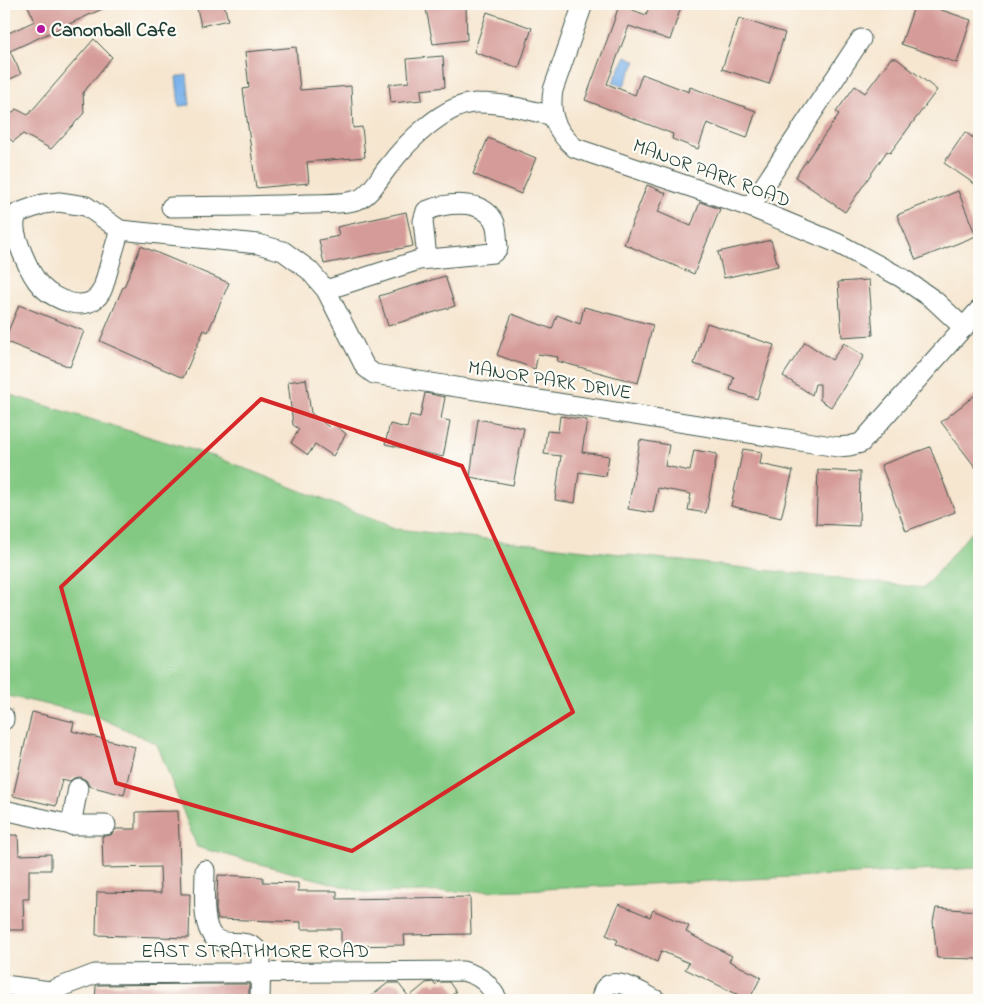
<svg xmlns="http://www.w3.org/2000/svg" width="983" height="1004" viewBox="0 0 983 1004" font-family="'Indie Flower',sans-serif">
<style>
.green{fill:#83c983;stroke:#51835c}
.water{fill:#7bb2ea;stroke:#4d788f}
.building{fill:#d59b98}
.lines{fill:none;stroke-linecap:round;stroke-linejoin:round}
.minor-casing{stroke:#3f564b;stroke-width:21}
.minor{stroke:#fff;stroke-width:19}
.marked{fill:none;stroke:#d62828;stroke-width:4;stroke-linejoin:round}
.poi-dot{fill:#b5179e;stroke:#fdfcf7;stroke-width:2}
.labels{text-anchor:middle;stroke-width:4.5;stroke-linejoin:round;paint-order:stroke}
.poi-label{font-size:20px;font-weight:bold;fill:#1f3d34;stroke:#fdfcf7;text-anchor:start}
.street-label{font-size:20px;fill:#1f3d34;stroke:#fdfcf7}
</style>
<rect width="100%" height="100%" fill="#fdfcf7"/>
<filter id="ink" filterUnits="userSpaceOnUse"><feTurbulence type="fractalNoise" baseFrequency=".02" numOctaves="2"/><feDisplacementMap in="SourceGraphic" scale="10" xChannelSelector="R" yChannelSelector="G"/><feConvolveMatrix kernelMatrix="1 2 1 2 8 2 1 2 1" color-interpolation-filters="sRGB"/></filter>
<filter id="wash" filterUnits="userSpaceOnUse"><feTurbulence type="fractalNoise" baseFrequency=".0096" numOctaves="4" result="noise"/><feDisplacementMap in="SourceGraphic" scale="20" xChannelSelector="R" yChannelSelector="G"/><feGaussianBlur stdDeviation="1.12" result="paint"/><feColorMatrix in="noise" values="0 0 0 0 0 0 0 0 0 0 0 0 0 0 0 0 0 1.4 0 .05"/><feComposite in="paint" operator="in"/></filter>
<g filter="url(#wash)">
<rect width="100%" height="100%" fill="#f6e6d0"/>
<path class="green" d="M4,393L216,457L397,529L924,588L979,523V868L523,890L368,893L197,847L157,744L94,715L4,695Z"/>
<g class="water">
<path d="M626,56L636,61L623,87L613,82Z"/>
<path d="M187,75L190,105L179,106L176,77Z"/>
</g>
<g id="blocks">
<g class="building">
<path d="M27,4H113L10,51L21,74L4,82V35L35,21Z"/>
<path d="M196,4H224L228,20L201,26Z"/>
<path d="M425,4H460L466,6L467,40L433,44Z"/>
<path d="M650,4H682L670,40L629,26L607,84L635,95L642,74L689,92L690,87L756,111L747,138L707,123L698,149L672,139L673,134L585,100L614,21L619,5L646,15Z"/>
<path d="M915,4H924L971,20L957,63L901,44Z"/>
<path d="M487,12L532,28L519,68L474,52Z"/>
<path d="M739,18L785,33L769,84L722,69Z"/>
<path d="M94,39L112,57L83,93L84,113L51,149L23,134L13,142L4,133V122L16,109L28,115Z"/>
<path d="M296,47L300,90L351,86L353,128L362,127L365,157L307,162L309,183L256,188L243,89L249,88L245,52Z"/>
<path d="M443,56L445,87L421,90L422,100L391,103L389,84L409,82L407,59Z"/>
<path d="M891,58H896L937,90L890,153L887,151L845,212L795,177L839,114L836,112L855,86L865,93Z"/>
<path d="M965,132L979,142V187L944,163Z"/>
<path d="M488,138L536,158L521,194L473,174Z"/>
<path d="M647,185L666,193L658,212L691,226L700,202L720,209L694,274L624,244Z"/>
<path d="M958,191L976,236L916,260L897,215Z"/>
<path d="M406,212L413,246L324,264L319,240L339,236L337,227Z"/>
<path d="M771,240L778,266L724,278L718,252Z"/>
<path d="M141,246L229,283L208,332L204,330L183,378L100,341L123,287H124Z"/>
<path d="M445,276L455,306L388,326L379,296Z"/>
<path d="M869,280L873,335L842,337L838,282Z"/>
<path d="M19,305L84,331L70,367L4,341Z"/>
<path d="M584,307L653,325L638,383L557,361L558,357L538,354L535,369L497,355L512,314L552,329L557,315L580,324Z"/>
<path d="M707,323L774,345L757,399L730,390L734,377L694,364Z"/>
<path d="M805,342L832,360L844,343L864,356L831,407L820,400V384H815L812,395L783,376Z"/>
<path d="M306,379L311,413L329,427L333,423L346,434L333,456L315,444L308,455L291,443L299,429L293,425L288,382Z"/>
<path d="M979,392V472L941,422Z"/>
<path d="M425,393L445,397L441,419L450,421L443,457L385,444L390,424L407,428L410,415L420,417Z"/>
<path d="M560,416L587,420L582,452L609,456L606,476L579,472L575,503L555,500L561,456L544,454L547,431L558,432Z"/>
<path d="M478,419L524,428L513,485L470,477Z"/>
<path d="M640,440L669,445L665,466L690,471L694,450L717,454L706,513L688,510L691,494L658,488L653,513L628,509Z"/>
<path d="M930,447L955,512L906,531L881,465Z"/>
<path d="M743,449L762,452L760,464L793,471L781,518L731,506Z"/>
<path d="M818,470L860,472L859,526L816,524Z"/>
<path d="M32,712L74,722L72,731L135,747L124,795L89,786L86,780L80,777L74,778L70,781L62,779L56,806L13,796Z"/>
<path d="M178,811L181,894H190L189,938L96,935L97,892L161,893L160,867L103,868L102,836L111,835L116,829H136V812Z"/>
<path d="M4,835H18L19,855L51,854V870H29V899H23L24,930H4Z"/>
<path d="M218,875L263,877V882L298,883V891H337V899L470,897L471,934L404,935L405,945L341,946V929H301V922L218,919L216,910Z"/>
<path d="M619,904L650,917L653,910L689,926L686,932L732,956L729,961L761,977L749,1000L685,969L689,963L661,951L657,962L616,944L618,940L606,935Z"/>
<path d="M936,908L979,911V959L937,958L933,921Z"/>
<path d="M433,982L435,985L438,982H449L456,992L445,1000H366L388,983H398L409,997L426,983Z"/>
<path d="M203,984H249V1000H95L96,986L97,985Z"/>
</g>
</g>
</g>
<g filter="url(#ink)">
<use href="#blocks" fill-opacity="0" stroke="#3f564b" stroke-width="1"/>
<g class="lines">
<defs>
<g id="minor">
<path d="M583,4L553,90C549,116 556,131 575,148L750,207L837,243L902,278L934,300L964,328"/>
<path d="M59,202L86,206L120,230C115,245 111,260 107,274C105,280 104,287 101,292C88,315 54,300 41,286C31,276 13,237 15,223C15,219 17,216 18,213L43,204Z"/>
<path d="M171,207C217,206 262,206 308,204C324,203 342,205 357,200C371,195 379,178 388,167C406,143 446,102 478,103C504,103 529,110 553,116"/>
<path d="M750,207L861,39"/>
<path d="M120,230L258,244L283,251L309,270L326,290L365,367L374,374L838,447L849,446L861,443L979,310"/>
<path d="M326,290L419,260L493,253L498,248C497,240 498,228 494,221C482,198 445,203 426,211L423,221L427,258"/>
<path d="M4,720V717"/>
<path d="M4,810L71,825H106"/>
<path d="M71,825L78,788"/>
<path d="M205,870C205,887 202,917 210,932C220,953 252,931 261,957L260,1000"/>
<path d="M4,985L50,991L95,974L463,971C483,977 488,983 498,1000"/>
<path d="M602,1000C601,996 602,993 604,989C614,974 644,994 656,1000"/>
</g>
</defs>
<use href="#minor" class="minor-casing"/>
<use href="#minor" class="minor"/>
</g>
</g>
<path class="marked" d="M261,399L462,466L573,712L352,851L116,783L61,587Z"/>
<circle class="poi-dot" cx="41" cy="29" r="5"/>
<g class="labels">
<g class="poi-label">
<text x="51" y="36">Canonball Cafe</text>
</g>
<g class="street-label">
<text transform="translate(712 172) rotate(20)" y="7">MANOR PARK ROAD</text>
<text transform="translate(550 379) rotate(9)" y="7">MANOR PARK DRIVE</text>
<text x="255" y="957">EAST STRATHMORE ROAD</text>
</g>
</g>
<rect width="983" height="1004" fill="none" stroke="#fdfcf7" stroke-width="20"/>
</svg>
